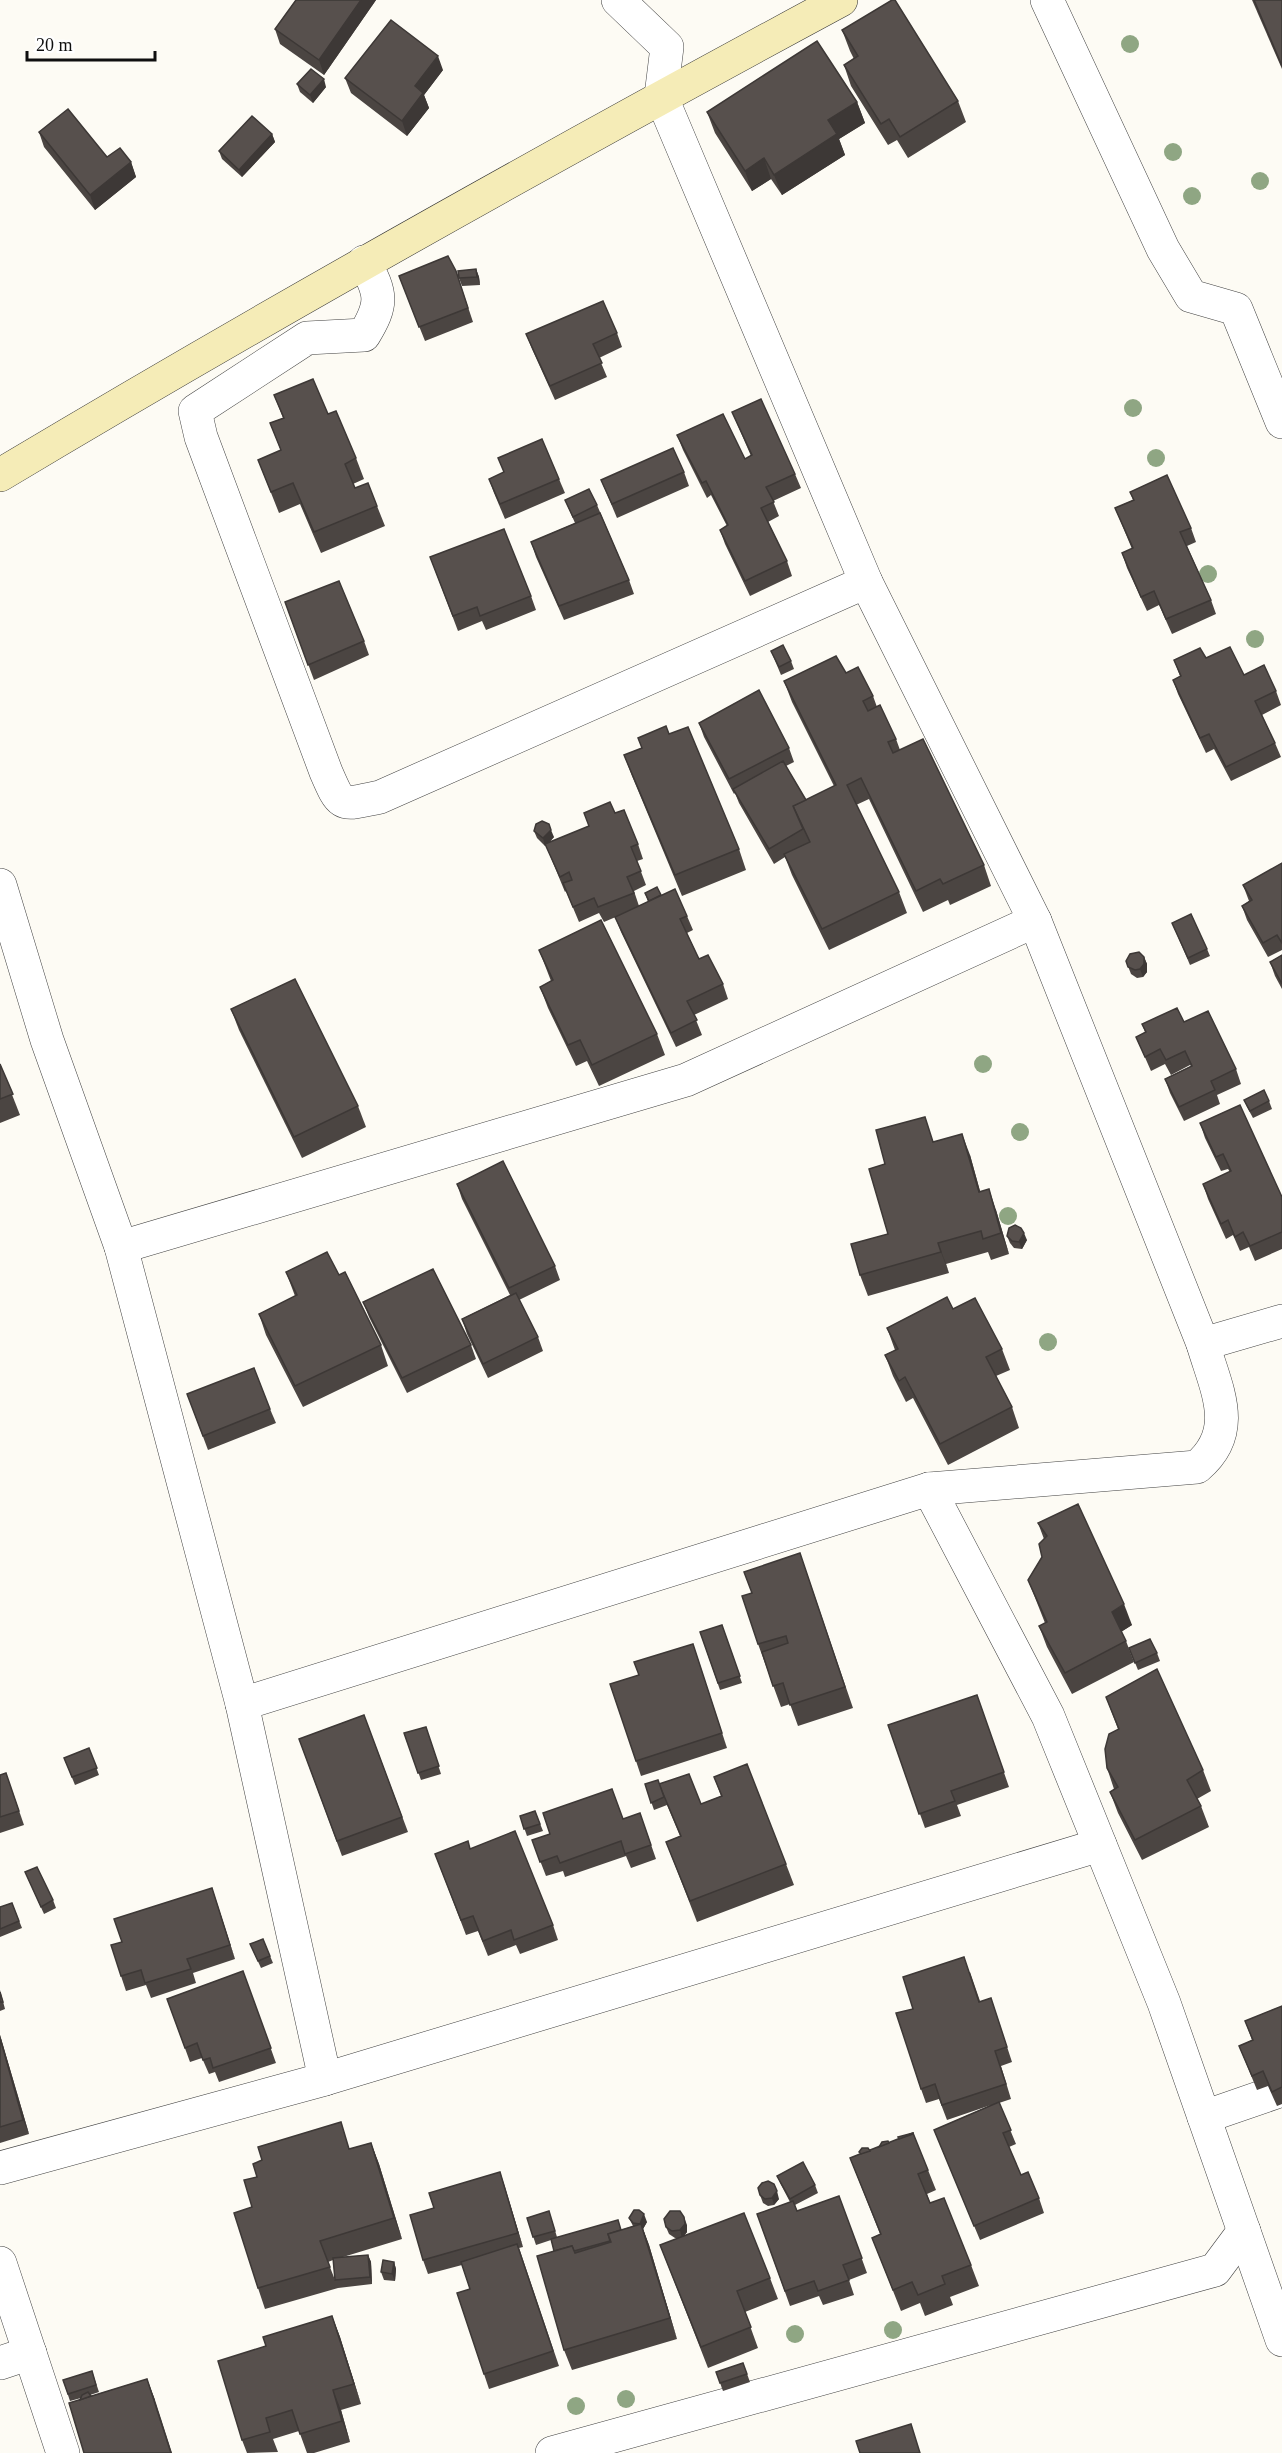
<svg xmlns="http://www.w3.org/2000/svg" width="1282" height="2453" viewBox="0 0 1282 2453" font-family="Georgia,serif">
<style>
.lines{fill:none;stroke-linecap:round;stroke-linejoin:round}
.street-casing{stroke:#424242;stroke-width:34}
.secondary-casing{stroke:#313131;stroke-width:34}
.street{stroke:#fff;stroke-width:33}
.secondary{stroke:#f5ecb7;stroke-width:33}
.tree{fill:#8fa683}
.wall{fill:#4b4542;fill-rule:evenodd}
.shaded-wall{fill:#3d3836}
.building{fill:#57504d;stroke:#3d3836;stroke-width:1.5}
</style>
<rect width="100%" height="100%" fill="#fdfbf4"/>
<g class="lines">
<defs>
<g id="street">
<path d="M1047,0L1163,249L1191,296L1236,309L1282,422"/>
<path d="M364,262C382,294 383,304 364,335L307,338L195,411L201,437L326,772C342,809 341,805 380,797L866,582"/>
<path d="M0,885L47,1040L121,1247L242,1704L325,2079"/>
<path d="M121,1247L686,1080L1035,921"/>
<path d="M1203,1344L1282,1321"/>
<path d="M929,1489L1048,1716L1164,2003L1282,2340"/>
<path d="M242,1704L929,1489L1197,1467C1240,1431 1216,1389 1203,1344L1035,921L866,582L661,96L667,47L618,0"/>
<path d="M1204,2117L1282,2090"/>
<path d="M0,2168L325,2079L1100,1845"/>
<path d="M0,2263L63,2453"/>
<path d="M0,2363L30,2353"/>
<path d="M552,2453L1215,2270L1244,2231"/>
</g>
<path id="secondary" d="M0,475C276,310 557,153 841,0"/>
</defs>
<use href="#street" class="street-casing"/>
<use href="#secondary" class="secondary-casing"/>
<use href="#street" class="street"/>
<use href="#secondary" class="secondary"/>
</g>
<g class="tree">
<circle cx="1130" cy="44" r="9"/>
<circle cx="1173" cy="152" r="9"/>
<circle cx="1260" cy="181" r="9"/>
<circle cx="1192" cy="196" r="9"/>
<circle cx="1133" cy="408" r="9"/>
<circle cx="1156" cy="458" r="9"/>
<circle cx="1208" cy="574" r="9"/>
<circle cx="1255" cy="639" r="9"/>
<circle cx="983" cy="1064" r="9"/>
<circle cx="1020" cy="1132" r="9"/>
<circle cx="1008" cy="1216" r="9"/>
<circle cx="1048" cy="1342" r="9"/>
<circle cx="893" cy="2330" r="9"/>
<circle cx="795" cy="2334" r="9"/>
<circle cx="626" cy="2399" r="9"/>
<circle cx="576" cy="2406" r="9"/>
</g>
<g class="wall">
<path d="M296,0H376L324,75L280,44L275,29Z"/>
<path d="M1252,0H1282V69Z"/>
<path d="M842,30L958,101L966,122L908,158L897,140L888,145L851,86L844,65L854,59L850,51Z"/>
<path d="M443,70L424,95L429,108L407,136L351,93L345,78Z"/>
<path d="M297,84L326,87L313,103L300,92Z"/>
<path d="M857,102L865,123L839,139L845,155L782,195L771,179L752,191L715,133L707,112Z"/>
<path d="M39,132L107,157L131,162L136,177L95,210L44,147Z"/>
<path d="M272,134L275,142L242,177L222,159L219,151Z"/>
<path d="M476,269L479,277L480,285L462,286L459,278Z"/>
<path d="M456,271L473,322L425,341L399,276Z"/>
<path d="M617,333L622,347L599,358L607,377L555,400L532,349L526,334Z"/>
<path d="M274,395L328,414L356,458L364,479L353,484L355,488L377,506L385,526L321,553L300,504L279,513L258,460L281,451L270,423L283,418Z"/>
<path d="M732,412L795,474L801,488L773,501L779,516L768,522L787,561L792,576L750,596L725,544L720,530L727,526L711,495L707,498L683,450L677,435L745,459L751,456L738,426Z"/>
<path d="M684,472L689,486L617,518L601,480Z"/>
<path d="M503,473L559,479L565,493L505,519L494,493L489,479Z"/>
<path d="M1130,492L1191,528L1196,542L1187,546L1211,600L1216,614L1172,634L1159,605L1147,611L1127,568L1122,553L1132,549L1115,508L1133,500Z"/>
<path d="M565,500L597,505L629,580L634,594L564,620L536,557L531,542L575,523Z"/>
<path d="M430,557L531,596L536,610L486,630L482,621L458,631Z"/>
<path d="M285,602L364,641L369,655L314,680Z"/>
<path d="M771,651L791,661L794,669L781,675Z"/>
<path d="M1206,658L1244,675L1276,691L1281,705L1262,715L1275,743L1281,757L1231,781L1214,749L1206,753L1178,694L1173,680L1180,676L1174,660Z"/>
<path d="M846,673L873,696L877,707L896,739L900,750L984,865L991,886L950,905L948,900L923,912L869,799L856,805L899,892L907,913L829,950L792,875L785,857L774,864L739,803L735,793L734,794L704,737L699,723L789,748L794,762L786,766L806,800L834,786L792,702L784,681Z"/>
<path d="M638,738L739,849L746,870L682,896L632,776L624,755L642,748Z"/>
<path d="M615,813L638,844L643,859L637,861L646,885L634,891L639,906L648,902L645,893L661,896L687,916L693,930L687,933L699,959L723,984L728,999L694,1015L702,1035L676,1047L621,932L615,917L618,916L604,922L599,913L579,922L566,891L565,892L551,858L546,845L545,846L537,838L534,831L554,837L549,843L589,826Z"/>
<path d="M1282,863V950L1268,957L1247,920L1242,906L1249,901L1243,885Z"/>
<path d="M1172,923L1207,949L1210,956L1190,965Z"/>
<path d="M539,950L657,1034L665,1055L599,1086L587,1061L576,1066L548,1008L540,987L551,981Z"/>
<path d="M1282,955V989L1275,976L1270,962Z"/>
<path d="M1144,957L1147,964V972L1143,977L1137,978L1131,974L1126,961Z"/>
<path d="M231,1009L358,1106L366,1127L302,1158L239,1030Z"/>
<path d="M1184,1022L1236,1069L1241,1084L1217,1095L1220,1104L1184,1121L1170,1093L1165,1079L1191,1066L1190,1065L1171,1075L1165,1064L1151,1071L1136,1037L1145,1032L1142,1024Z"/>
<path d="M0,1064L20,1115L0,1123Z"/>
<path d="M1244,1100L1269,1101L1272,1109L1253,1118L1247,1107Z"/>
<path d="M1200,1123L1282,1197V1249L1255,1261L1249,1247L1240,1251L1233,1235L1226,1239L1208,1199L1203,1184L1230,1172L1228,1169L1221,1171L1205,1138Z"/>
<path d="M934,1142L970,1155L980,1191L996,1210L1009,1254L991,1260L988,1252L946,1264L949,1273L868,1296L860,1275L888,1234L885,1164Z"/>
<path d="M457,1184L555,1266L560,1280L519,1300L538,1337L543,1351L488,1378L467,1334L462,1319L510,1295L462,1199Z"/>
<path d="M1007,1236L1027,1240L1022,1249L1014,1248L1010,1243Z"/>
<path d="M286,1272L339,1275L381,1345L388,1366L303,1407L266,1335L259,1314L295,1296Z"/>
<path d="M363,1302L471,1345L476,1359L407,1393L369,1317Z"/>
<path d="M953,1309L1002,1349L1010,1370L996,1376L1012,1407L1019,1428L948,1465L913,1398L906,1402L893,1376L885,1355L895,1350L887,1328Z"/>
<path d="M187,1394L270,1409L276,1423L208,1450Z"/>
<path d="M1038,1523L1132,1625L1121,1632L1126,1641L1134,1662L1072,1694L1047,1647L1039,1626L1045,1623L1028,1580L1042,1557L1044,1539Z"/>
<path d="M800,1553L853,1708L798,1726L790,1704L781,1707L758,1644L752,1593Z"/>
<path d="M722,1625L742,1683L720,1690L700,1632Z"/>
<path d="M1129,1648L1157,1653L1160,1661L1138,1670Z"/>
<path d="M698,1659L727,1748L641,1776L636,1761L639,1675Z"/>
<path d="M977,1695L1009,1787L957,1805L961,1816L925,1828L888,1725Z"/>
<path d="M1106,1697L1203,1770L1211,1791L1197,1799L1201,1806L1209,1827L1142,1860L1118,1813L1110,1792L1114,1789L1107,1768L1118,1729Z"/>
<path d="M364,1715L408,1832L342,1856L299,1739Z"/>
<path d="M426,1727L441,1774L421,1780L404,1733Z"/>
<path d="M89,1748L99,1775L75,1785L64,1758Z"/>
<path d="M6,1773L24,1825L0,1833V1775Z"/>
<path d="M714,1777L786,1864L794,1885L697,1922L666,1842L680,1836L667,1805L654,1810L645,1784H659L701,1804L721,1796Z"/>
<path d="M535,1811L543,1831L527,1836L520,1816Z"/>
<path d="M640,1813L656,1859L631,1868L626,1856L565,1877L563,1871L546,1876L532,1840L623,1819Z"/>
<path d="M471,1848L553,1925L558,1940L520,1954L516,1945L488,1956L478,1931L466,1935L435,1854Z"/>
<path d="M25,1872L53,1900L56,1908L44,1914Z"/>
<path d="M212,1888L235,1959L193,1973L196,1983L151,1998L146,1985L126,1991L121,1976L122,1942Z"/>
<path d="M12,1903L22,1928L0,1937V1907Z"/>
<path d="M263,1939L273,1963L261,1968L250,1944Z"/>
<path d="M243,1971L276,2063L219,2082L215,2072L209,2074L202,2058L190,2062L167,1999Z"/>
<path d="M970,1972L980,2001L996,2013L1012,2062L1001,2066L1011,2099L999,2103L1016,2144L1009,2147L1021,2175L1039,2198L1044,2213L980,2240L934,2130L991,2105L947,2120L939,2099L926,2103L921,2089L913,2009Z"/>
<path d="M0,1990L5,2009L0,2011Z"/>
<path d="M1282,2006V2104L1277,2106L1268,2086L1257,2090L1239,2046L1252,2040L1245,2021Z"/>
<path d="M0,2035L29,2134L0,2143Z"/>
<path d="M371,2143L379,2164L402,2239L343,2257L368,2255L371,2262L372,2284L338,2288L265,2309L258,2288L252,2207L350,2149ZM333,2260L335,2280L328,2262Z"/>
<path d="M889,2143L928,2170L936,2190L927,2194L930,2203L971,2265L979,2286L950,2297L953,2305L925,2316L920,2303L901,2311L872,2238L880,2234L850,2158Z"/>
<path d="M500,2172L523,2247L519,2248L559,2366L489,2389L484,2374L470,2289L462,2265L428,2274L423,2260L434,2208Z"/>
<path d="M777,2176L815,2185L818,2193L795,2205L797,2211L839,2196L867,2273L849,2280L854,2295L823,2305L819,2296L790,2306L757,2214L790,2202L780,2183Z"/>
<path d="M760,2195L779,2199L774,2205L768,2206L763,2203Z"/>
<path d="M549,2211L557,2237L621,2230L633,2226L629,2218L647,2222L643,2229L649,2245L677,2339L572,2370L564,2350L554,2251L551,2240L536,2245L527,2218Z"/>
<path d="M687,2225V2232L684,2236L770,2278L778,2299L745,2312L758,2348L708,2368L660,2245L679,2238H675L669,2234L666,2227Z"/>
<path d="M394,2262L396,2269L395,2281L384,2280L381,2272Z"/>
<path d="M332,2316L340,2337L361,2404L341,2410L350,2442L314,2453H307L299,2431L273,2439L278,2452L247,2453L242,2440L266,2346Z"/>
<path d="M743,2363L750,2382L723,2391L716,2372Z"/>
<path d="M92,2371L99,2392L90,2395L91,2396L147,2379L155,2400H80L81,2398L70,2401L63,2380Z"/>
</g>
<g class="shaded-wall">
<path d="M361,0H376L324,75L319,60Z"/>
<path d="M438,56L443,70L424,95L429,108L407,136L402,121L415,86Z"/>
<path d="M324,79L326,87L313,103L310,95Z"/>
<path d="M857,102L865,123L839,139L845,155L782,195L774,175L828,120Z"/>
<path d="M272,134L275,142L242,177L239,170Z"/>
<path d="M764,158L771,179L752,191L745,171Z"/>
<path d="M131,162L136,177L95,210L90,195Z"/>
<path d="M476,269L479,277L480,285L477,277Z"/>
<path d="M551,830L554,837L545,846L543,838Z"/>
<path d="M1144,957L1147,964V972L1143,977L1140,969Z"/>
<path d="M962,1134L970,1155L986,1213L979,1192Z"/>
<path d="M989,1189L996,1210L1009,1254L1001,1233Z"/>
<path d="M1024,1233L1027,1240L1022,1249L1019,1242Z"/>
<path d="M938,1243L946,1264L949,1273L941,1252Z"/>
<path d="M1124,1604L1132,1625L1119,1633L1112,1612Z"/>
<path d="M212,1888L217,1903L235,1959L230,1945Z"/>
<path d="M0,2035L29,2134L23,2120L0,2038Z"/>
<path d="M371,2143L379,2164L402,2239L394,2218Z"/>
<path d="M500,2172L505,2187L523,2247L518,2233Z"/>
<path d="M777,2191L779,2199L774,2205L772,2198Z"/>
<path d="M644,2214L647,2222L643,2229L649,2245L677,2339L670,2318L640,2224Z"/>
<path d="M684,2217L687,2225V2232L682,2238L680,2230Z"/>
<path d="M368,2255L371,2262L372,2284L370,2277Z"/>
<path d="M394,2262L396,2269L395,2281L392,2274Z"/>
<path d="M332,2316L340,2337L361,2404L354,2384Z"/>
<path d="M147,2379L155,2400L172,2453H171Z"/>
<path d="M333,2390L341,2410L350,2442L342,2421Z"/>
</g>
<g class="building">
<path d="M296,0H361L319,60L275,29Z"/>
<path d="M892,0H895L958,101L900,137L889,119L881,124L844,65L858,56L842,30Z"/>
<path d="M1254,0H1282V66Z"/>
<path d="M391,20L438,56L415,86L423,93L402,121L345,78Z"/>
<path d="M817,41L857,102L828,120L837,134L774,175L764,158L745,171L707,112Z"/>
<path d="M311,69L324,79L310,95L297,84Z"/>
<path d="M68,109L107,157L120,148L131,162L90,195L39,132Z"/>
<path d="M252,116L272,134L239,170L219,151Z"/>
<path d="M448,256L456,271L468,308L419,327L399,276Z"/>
<path d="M476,269L477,277L459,278L458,271Z"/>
<path d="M603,301L617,333L593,344L602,363L550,386L526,334Z"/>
<path d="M313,379L328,414L336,411L356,458L345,464L355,488L368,483L377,506L314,532L293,483L271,492L258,460L281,450L270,423L284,418L274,395Z"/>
<path d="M761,399L795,474L766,487L774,502L761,508L787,561L745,581L720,530L728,525L706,481L702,483L677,435L723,414L745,459L752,455L732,412Z"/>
<path d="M542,439L559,479L500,504L489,479L504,472L498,458Z"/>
<path d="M673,448L684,472L612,504L601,480Z"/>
<path d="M1167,475L1191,528L1180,532L1211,600L1166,619L1154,591L1141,597L1122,553L1133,548L1115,508L1134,500L1130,492Z"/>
<path d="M589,489L597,505L573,517L565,500Z"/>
<path d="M600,513L629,580L559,606L531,542Z"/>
<path d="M504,529L531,596L480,616L477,607L453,616L430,557Z"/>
<path d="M339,581L364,641L308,665L285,602Z"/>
<path d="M783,645L791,661L779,667L771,651Z"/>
<path d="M1230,647L1244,675L1264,665L1276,691L1255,701L1275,743L1226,767L1209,734L1200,738L1173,680L1181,676L1174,660L1200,648L1206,658Z"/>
<path d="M836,656L846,673L858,667L873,696L863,701L868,711L880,705L896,739L888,742L893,753L923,739L984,865L943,884L940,879L916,891L861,778L847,785L899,892L822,929L784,854L810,842L793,806L836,785L784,681Z"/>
<path d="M759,690L789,748L729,779L699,723Z"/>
<path d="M666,726L669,734L688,727L739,849L675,875L624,755L642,748L638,738Z"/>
<path d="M783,761L806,800L793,806L803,829L769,849L733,789Z"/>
<path d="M610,802L615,813L624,810L638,844L631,847L641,871L627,877L634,893L598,907L594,898L573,907L563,883L572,880L569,872L560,877L545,844L589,826L584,813Z"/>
<path d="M542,821L549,824L551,830L543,838L534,831L536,824Z"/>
<path d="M1282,863V943L1277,935L1263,943L1242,906L1252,900L1243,885Z"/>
<path d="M657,887L661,895L649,901L645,893Z"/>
<path d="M675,889L687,916L680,919L699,959L708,955L723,984L687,1001L697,1020L671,1033L615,917Z"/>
<path d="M1191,914L1207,949L1188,958L1172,923Z"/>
<path d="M601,920L657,1034L592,1065L580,1040L568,1045L540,987L553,980L539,950Z"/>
<path d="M1139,952L1144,957V964L1140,969L1135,970L1128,967L1126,961L1130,954Z"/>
<path d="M1282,955V984L1270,962Z"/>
<path d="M295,979L358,1106L294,1137L231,1009Z"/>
<path d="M1177,1008L1184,1022L1208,1011L1236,1069L1211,1081L1215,1090L1179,1107L1165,1079L1192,1066L1185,1051L1166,1060L1160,1049L1145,1057L1136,1037L1146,1032L1142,1024Z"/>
<path d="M0,1064L13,1094L0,1099Z"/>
<path d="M1264,1090L1269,1101L1250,1111L1244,1100Z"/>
<path d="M1240,1105L1282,1197V1232L1250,1246L1243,1232L1235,1237L1228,1220L1221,1224L1203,1184L1231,1171L1223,1154L1216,1157L1200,1123Z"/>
<path d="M925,1117L933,1142L962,1134L979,1192L989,1189L1001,1233L983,1239L981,1231L938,1243L941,1252L860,1275L851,1244L888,1234L869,1169L885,1164L876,1130Z"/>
<path d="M503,1161L555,1266L509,1288L457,1184Z"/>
<path d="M1015,1225L1021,1228L1024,1233L1019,1242L1012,1241L1007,1236L1009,1228Z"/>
<path d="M327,1252L339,1275L345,1272L381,1345L295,1386L259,1314L297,1295L286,1272Z"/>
<path d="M433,1269L471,1345L402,1378L363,1302Z"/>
<path d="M516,1293L538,1337L483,1364L462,1319Z"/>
<path d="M947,1297L953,1309L975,1298L1002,1349L986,1357L1012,1407L940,1444L905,1377L899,1381L885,1355L898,1349L887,1328Z"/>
<path d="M254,1368L270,1409L203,1436L187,1394Z"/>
<path d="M1078,1504L1124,1604L1112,1612L1126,1641L1065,1673L1039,1626L1047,1622L1028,1580L1042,1557L1039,1544L1047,1536L1038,1523Z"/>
<path d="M800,1553L845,1687L790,1705L783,1683L773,1686L762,1652L788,1643L786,1636L758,1644L742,1596L752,1593L744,1572Z"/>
<path d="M722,1625L740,1676L718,1683L700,1632Z"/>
<path d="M1150,1639L1157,1653L1135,1663L1129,1648Z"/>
<path d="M693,1644L722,1733L636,1761L610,1684L639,1675L634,1662Z"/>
<path d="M1157,1669L1203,1770L1187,1780L1201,1806L1135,1840L1110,1792L1118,1787L1107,1768L1105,1749L1109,1734L1119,1729L1106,1697Z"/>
<path d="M977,1695L1004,1772L951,1791L955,1801L919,1814L888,1725Z"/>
<path d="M364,1715L402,1817L337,1841L299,1739Z"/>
<path d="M426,1727L439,1766L418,1773L404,1733Z"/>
<path d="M89,1748L97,1768L72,1777L64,1758Z"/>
<path d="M747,1764L786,1864L690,1901L666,1842L681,1836L659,1784L689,1774L701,1804L722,1796L714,1777Z"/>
<path d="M6,1773L19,1811L0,1817V1775Z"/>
<path d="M658,1780L664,1797L651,1803L645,1784Z"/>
<path d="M612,1789L623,1819L640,1813L651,1845L625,1854L621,1841L560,1863L557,1856L540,1862L532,1840L550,1834L543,1813Z"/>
<path d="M535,1811L540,1824L524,1829L520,1816Z"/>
<path d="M515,1831L553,1925L514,1940L511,1930L483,1941L473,1916L461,1920L435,1854L468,1841L470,1849Z"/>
<path d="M37,1867L53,1900L41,1907L25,1872Z"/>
<path d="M212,1888L230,1945L187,1959L191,1969L145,1983L141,1970L121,1976L111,1945L122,1942L114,1919Z"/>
<path d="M12,1903L19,1921L0,1929V1907Z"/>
<path d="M263,1939L270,1956L258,1961L250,1944Z"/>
<path d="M964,1957L979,2002L991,1998L1007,2047L995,2051L1006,2084L942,2105L935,2084L921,2089L896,2013L913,2009L903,1977Z"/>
<path d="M243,1971L271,2048L213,2068L210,2058L203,2060L197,2043L185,2048L167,1999Z"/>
<path d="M0,1992L3,2002H0Z"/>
<path d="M1282,2006V2087L1272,2092L1263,2071L1252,2076L1239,2046L1253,2040L1245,2021Z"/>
<path d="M0,2038L23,2120L0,2127Z"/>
<path d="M999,2102L1011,2130L1003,2133L1021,2175L1028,2172L1039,2198L974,2226L934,2130Z"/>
<path d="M341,2122L349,2149L371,2143L394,2218L320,2241L330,2267L258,2288L234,2213L252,2207L244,2180L257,2177L253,2164L262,2160L258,2147Z"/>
<path d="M913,2133L928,2170L918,2174L930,2203L944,2198L971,2265L942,2276L945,2284L918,2295L912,2282L893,2290L872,2238L881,2234L850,2158Z"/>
<path d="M913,2133V2134L899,2139L898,2137Z"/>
<path d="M888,2141L889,2143L879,2147L882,2142Z"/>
<path d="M862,2148H868L870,2151L861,2154L859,2152Z"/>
<path d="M803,2162L815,2185L790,2199L777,2176Z"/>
<path d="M500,2172L518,2233L423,2260L410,2215L434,2208L429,2193Z"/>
<path d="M768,2181L774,2184L777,2191L772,2198L765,2199L760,2195L758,2188L762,2183Z"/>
<path d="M839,2196L862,2258L843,2265L849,2280L818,2291L814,2281L785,2291L757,2214L793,2201L797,2211Z"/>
<path d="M634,2210H639L644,2214L640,2224L633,2223L629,2218Z"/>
<path d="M549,2211L555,2231L533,2237L527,2218Z"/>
<path d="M670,2211H680L684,2217L685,2224L680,2230L672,2231L666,2227L664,2219Z"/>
<path d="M744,2213L770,2278L737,2291L751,2327L701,2347L660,2245Z"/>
<path d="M618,2220L621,2230L608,2234L610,2241L574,2251L572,2246L554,2251L551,2239Z"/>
<path d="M641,2224L670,2318L564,2350L537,2256L572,2246L575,2253L611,2242L608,2234Z"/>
<path d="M517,2244L553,2351L484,2374L457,2293L470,2289L461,2262Z"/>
<path d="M368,2255L370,2277L335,2280L333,2258Z"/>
<path d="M383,2260L394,2262L392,2274L381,2272Z"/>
<path d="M332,2316L354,2384L333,2390L342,2421L300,2434L292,2410L266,2418L270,2432L242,2440L218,2361L266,2346L263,2337Z"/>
<path d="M743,2363L747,2374L720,2383L716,2372Z"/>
<path d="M92,2371L96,2385L68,2394L63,2380Z"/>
<path d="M147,2379L171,2453H84L69,2403Z"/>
<path d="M88,2392L91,2396L80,2400L82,2395Z"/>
<path d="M911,2424L920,2453H860L856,2441Z"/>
</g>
<path d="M27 51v9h128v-9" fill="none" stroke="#0f0f0f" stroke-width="3"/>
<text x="36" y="51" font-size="18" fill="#0f0f0f" stroke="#ffffff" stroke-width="4.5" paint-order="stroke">20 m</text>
</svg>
